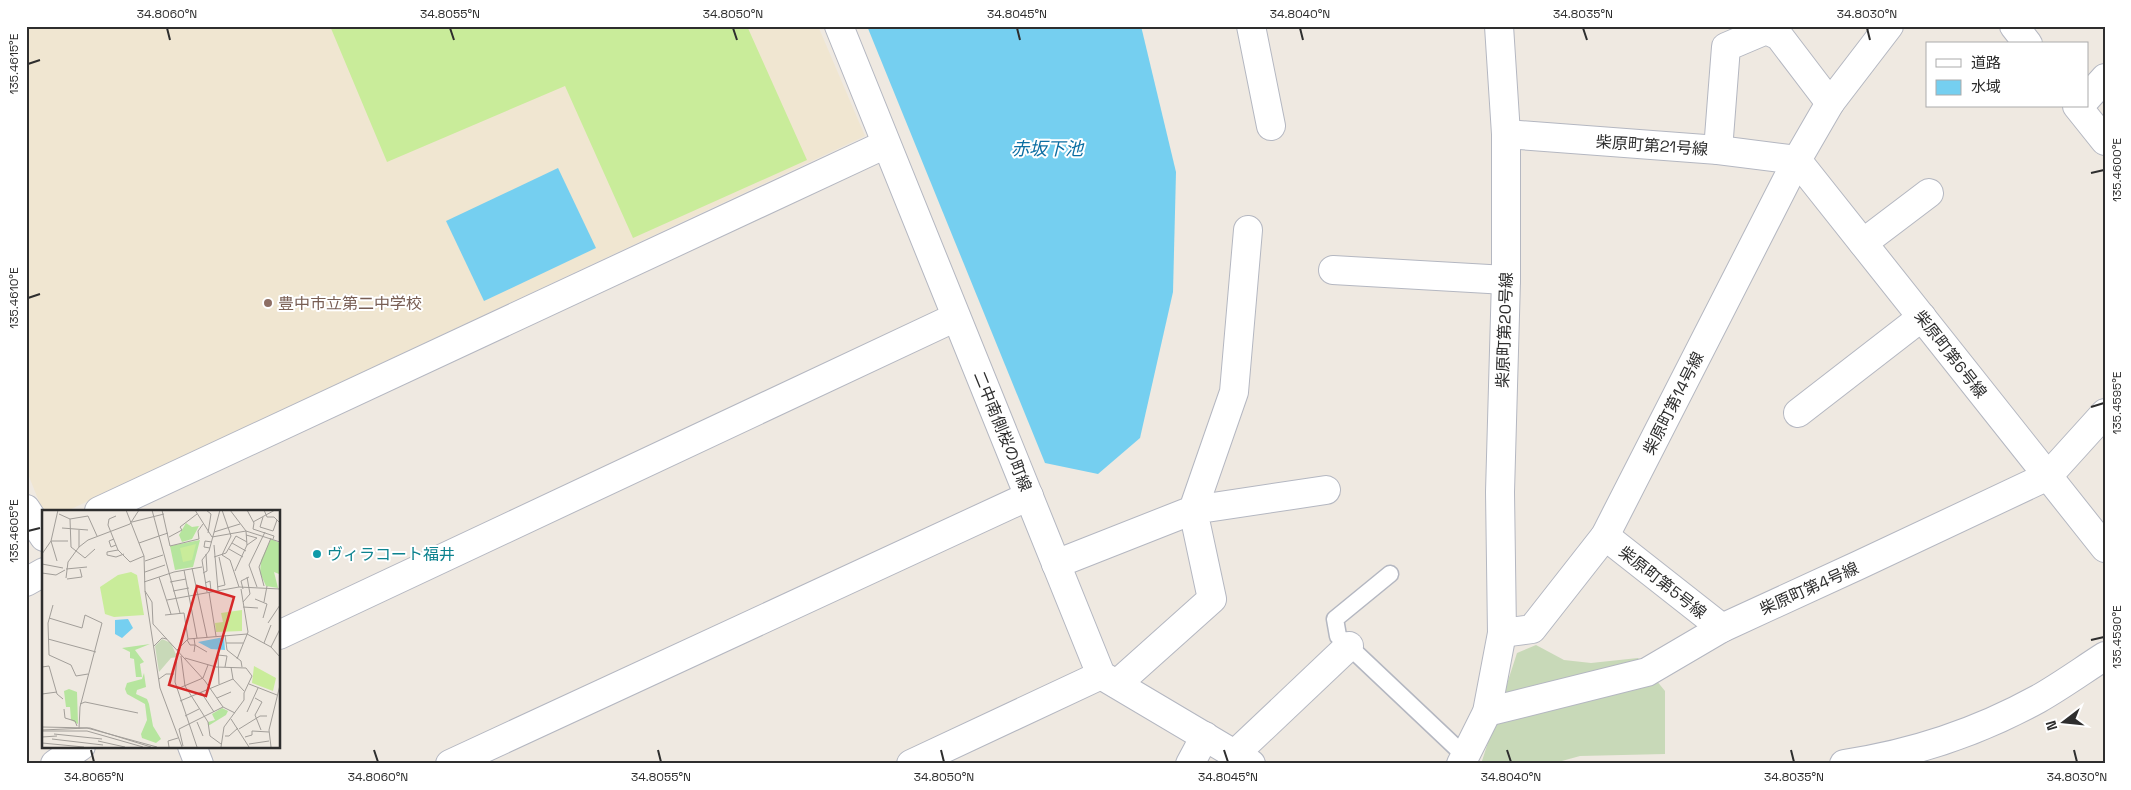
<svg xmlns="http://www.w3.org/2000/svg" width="2131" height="790" viewBox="0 0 2131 790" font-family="'Space Grotesk','Noto Sans JP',sans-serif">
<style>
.education{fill:#f0e6d1}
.cemetery{fill:#c8d9b8}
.pitch{fill:#c9ec9a}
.water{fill:#75cff0}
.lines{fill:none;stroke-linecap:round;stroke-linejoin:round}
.lane-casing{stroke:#b4b7c1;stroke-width:19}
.street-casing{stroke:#b4b7c1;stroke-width:30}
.lane{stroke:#fff;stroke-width:16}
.street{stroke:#fff;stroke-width:28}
.ticks{fill:none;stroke:#2e2e2e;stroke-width:2}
.education-dot{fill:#8d6e63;stroke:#fff;stroke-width:2}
.culture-dot{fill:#0f9aa8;stroke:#fff;stroke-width:2}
.labels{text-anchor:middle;stroke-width:4;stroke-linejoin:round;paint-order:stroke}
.street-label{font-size:16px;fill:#2e2e2e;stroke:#fff}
.education-label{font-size:16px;fill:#785e54;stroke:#fff;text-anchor:start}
.culture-label{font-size:16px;fill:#0d838f;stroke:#fff;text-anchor:start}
.water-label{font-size:18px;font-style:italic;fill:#0d6fa3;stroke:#fff}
.inset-road{fill:none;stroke:#a29e99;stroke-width:1}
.view{fill:#d62828;fill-opacity:0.15;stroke:#d62828;stroke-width:2.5}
.inset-edge{fill:none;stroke:#2e2e2e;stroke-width:2.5}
.neatline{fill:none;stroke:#2e2e2e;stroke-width:2}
.ticks-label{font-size:12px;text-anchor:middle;fill:#2e2e2e}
</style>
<rect width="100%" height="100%" fill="#efe9e1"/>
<path class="education" d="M26,26H818L865,136L67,511H47L42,509L26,469Z"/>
<path class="cemetery" d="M1536,645L1564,660L1591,663L1638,658L1665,691V754L1580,756L1551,764H1481L1517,653Z"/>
<path class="pitch" d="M330,26H747L807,160L633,238L565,86L387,162Z"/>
<g class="water">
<path d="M867,26H1141L1176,172L1173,292L1140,438L1098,474L1045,463Z"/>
<path d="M558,168L596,248L484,301L446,221Z"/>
</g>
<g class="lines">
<defs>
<path id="lane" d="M1390,574L1335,619L1338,636L1465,756"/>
<g id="street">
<path d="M839,26L1101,675L1251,764"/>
<path d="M1251,26L1271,126"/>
<path d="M2014,26L2028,44"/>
<path d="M2087,98L2105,78"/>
<path d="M2077,106L2105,141"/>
<path d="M1506,134L1718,150L1797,160L2105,548"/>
<path d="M1718,150L1726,47L1766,30L1779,36L1830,103"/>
<path d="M1863,243L1929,193"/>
<path d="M1333,270L1506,280"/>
<path d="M1798,413L1922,317"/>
<path d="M26,509L44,537"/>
<path d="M99,511L886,144"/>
<path d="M1605,536L1722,628"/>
<path d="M1056,564L1193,510L1234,392L1248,230"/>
<path d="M26,582L44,572"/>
<path d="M1502,633L1532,629L1605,536L1797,160L1830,103L1889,26"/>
<path d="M279,635L956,317"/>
<path d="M1117,684L1212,599L1193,510L1326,490"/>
<path d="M1487,712L1647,672L1722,628L1859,565L2048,476L2105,413"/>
<path d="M192,746L199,764"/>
<path d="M1235,754L1349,646"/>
<path d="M55,764L81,746"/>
<path d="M450,764L1029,496"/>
<path d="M911,764L1101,675"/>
<path d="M1190,764L1205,736"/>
<path d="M1461,764L1487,712L1502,633L1500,492L1506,280V134L1499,26"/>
<path d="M1844,764C1911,754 1978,732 2038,699C2061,686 2083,670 2105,656"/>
</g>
</defs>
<use href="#lane" class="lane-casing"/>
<use href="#street" class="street-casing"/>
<use href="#lane" class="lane"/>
<use href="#street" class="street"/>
</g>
<path class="ticks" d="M167,28L170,40M450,28L454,40M733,28L737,40M1017,28L1020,40M1300,28L1303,40M1583,28L1587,40M1867,28L1870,40M28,64L40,60M2091,173L2104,170M28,298L40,294M2091,407L2104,403M28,531L40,528M2091,640L2104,637M91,750L94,762M374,750L378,762M658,750L661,762M941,750L944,762M1224,750L1228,762M1507,750L1511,762M1791,750L1794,762M2074,750L2077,762"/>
<circle class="education-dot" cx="268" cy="303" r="5"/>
<circle class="culture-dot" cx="317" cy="554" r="5"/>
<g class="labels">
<g class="street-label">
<text transform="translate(1652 145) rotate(4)" y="6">柴原町第21号線</text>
<text transform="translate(1504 330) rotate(-88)" y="6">柴原町第20号線</text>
<text transform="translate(1951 354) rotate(52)" y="6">柴原町第6号線</text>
<text transform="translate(1673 403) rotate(-63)" y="6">柴原町第14号線</text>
<text transform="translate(1003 431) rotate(68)" y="6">二中南側桜の町線</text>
<text transform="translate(1663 582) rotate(38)" y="6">柴原町第5号線</text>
<text transform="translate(1809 588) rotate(-24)" y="6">柴原町第4号線</text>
</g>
<g class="education-label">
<text x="278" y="309">豊中市立第二中学校</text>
</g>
<g class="culture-label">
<text x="327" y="560">ヴィラコート福井</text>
</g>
<g class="water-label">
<text x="1047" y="155">赤坂下池</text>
</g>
</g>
<g transform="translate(42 510)">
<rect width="238" height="238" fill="#efe9e1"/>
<path d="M144,13L150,17L157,16L150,29L140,32L137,25ZM229,29L238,33L237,64L232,62L236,78L224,76L218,63L219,50ZM158,30L151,57L133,60L128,36ZM108,134L93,140L102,152L98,154L100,167H94L92,149L88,148V142L80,138ZM102,163L104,177L95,180L94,184L105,189L107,194L111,216L119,229L114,233L100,228L99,224L105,210L103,194L85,184L83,179L85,173L100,169ZM27,179L35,182L36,214L29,210L28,197H24L22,181ZM180,198L186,201L184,205L166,216V212L173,210L170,204Z" fill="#b6e59e"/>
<path d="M120,129L129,133L135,147L129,148L117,162L113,136Z" fill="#c8d9b8"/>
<path d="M154,34L150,50L141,52L138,38ZM89,62L95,65L102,105L72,107L63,104L58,77L76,65ZM200,100V121L174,122L173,113L181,112L179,103ZM212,156L234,168L231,181L210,173Z" fill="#c9ec9a"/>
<path d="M86,109L91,118L80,128L73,124V110ZM182,127L183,140L169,139L156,132Z" fill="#75cff0"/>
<path class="inset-road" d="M84,0L102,46L103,81L118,178L140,237M120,0L128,36L157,29L156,21L161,14M153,0L170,27M164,0L169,4L166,23M180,0L189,26L180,45L188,50L197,77M188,0L204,21L238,32M205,0L212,13L211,19M222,0L225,7H232L238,13M17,4L28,9L46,6L55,26M74,6L67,9L66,15L76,40L88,52L102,46M221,7L218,17L231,21L235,10M28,9L29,37L43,48L53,39M90,12L122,4M211,12L233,0M20,18L46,20M211,19L232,26L231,29M37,20V37M172,22L198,14M126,23L117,26L138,103M204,25L215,28L205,35M127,27L140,20L138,17L155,4M170,27L204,21M72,29L67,31L69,37L74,35M97,33L117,26L110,0M190,33L204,41M172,35L176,80M168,38L162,37L163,31L170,32M187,39L201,47M76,40L65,42V45L74,47L82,44M0,44L9,31L16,0M172,47L184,43L194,26L205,32M15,51L9,31H26M103,51L121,45M0,54L21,58M150,58L165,127M24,59L45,57M142,60L155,128M193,61L205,35L204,21M103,62L123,55M0,63L14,65L23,60M161,63L165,61L164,44M117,67L129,104M24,68L26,52L37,37L46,30L88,14L97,0M25,69L40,67L38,59M102,72L132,62L160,57M128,72L144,69M163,73L168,71L169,81M222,76L217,57L229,28M175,77L183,75L177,47M215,77L207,55L223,22M201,79L199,71L207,67M103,81L110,92L111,114L163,171L181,197L193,203M131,81L147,78M165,82L160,50L167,41L178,0M167,82L174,126M213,89L225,94L221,108M125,90L197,77L238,79M201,92L208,84L205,67M222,92L225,76M11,95L6,113L7,145L29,155L34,166L46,164M201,97L216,98M123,105L142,103L146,129M7,108L40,118L43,105L60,113L38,197L37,219M226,113L238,95M183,125L185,140L199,151L200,157M152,128L153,135L165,142M6,129L54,142M145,130L148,135H153L152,142M184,133H201M222,133L229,115M112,136L120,128L125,129M229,137L238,119M135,140L146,129L205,124L229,137L238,147M135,143L133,172L155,237M139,146L143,176L166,212L168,226L179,234M143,148L174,157L204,158L210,166L202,183V190L182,217L179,237M195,149L206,122L199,79M0,157L7,156L15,184L21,189M189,157L191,169L202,181M117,169L124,164H132M177,174L176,145L185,146L183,157M207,174L235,185M135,179L161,168L166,155M159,182L172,202M0,184L15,182M175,188L189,182M213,188L220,192L213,205L219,220M138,191L191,169M38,194L43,192L96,203M22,199L23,208L33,211L35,216M205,202L216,178M143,206L157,199M189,209L207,237M155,212L161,226M0,217L48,218L109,237M197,219L218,206H225M0,220L45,218L115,237M0,221H45L101,237M12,224L60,229M183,226H187L196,218M0,227L15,226M203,227L210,225V221L227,222M10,229L61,235M56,231L83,237M0,233L42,237M207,234L227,231M141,236L137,219L181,197M127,237L126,231L136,228M229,237L227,220L238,175"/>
<path class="view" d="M155,76L192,87L164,186L127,175Z"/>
<rect width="238" height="238" class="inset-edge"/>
</g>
<rect width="2131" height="790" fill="none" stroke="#ffffff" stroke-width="55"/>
<rect x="1926" y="42" width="162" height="65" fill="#ffffff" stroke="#ababab"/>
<rect x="1936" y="59" width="25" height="8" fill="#ffffff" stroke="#ababab"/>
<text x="1971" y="68" font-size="15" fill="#2e2e2e">道路</text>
<rect x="1936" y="80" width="25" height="15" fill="#75cff0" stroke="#ababab"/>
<text x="1971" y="92" font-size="15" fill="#2e2e2e">水域</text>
<g transform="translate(2064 722) rotate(254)" stroke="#ffffff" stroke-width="4" paint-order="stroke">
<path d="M0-4L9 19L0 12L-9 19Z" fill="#2e2e2e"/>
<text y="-8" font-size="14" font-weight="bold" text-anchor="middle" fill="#2e2e2e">N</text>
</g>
<rect x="28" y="28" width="2076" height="734" class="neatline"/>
<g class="ticks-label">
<text x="167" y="18">34.8060°N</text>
<text x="450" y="18">34.8055°N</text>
<text x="733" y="18">34.8050°N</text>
<text x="1017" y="18">34.8045°N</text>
<text x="1300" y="18">34.8040°N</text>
<text x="1583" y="18">34.8035°N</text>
<text x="1867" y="18">34.8030°N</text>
<text transform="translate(14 64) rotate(-90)" y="4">135.4615°E</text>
<text transform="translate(2117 170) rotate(-90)" y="4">135.4600°E</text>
<text transform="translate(14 298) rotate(-90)" y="4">135.4610°E</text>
<text transform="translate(2117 403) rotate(-90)" y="4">135.4595°E</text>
<text transform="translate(14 531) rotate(-90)" y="4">135.4605°E</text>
<text transform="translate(2117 637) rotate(-90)" y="4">135.4590°E</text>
<text x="94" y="781">34.8065°N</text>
<text x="378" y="781">34.8060°N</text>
<text x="661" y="781">34.8055°N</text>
<text x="944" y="781">34.8050°N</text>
<text x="1228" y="781">34.8045°N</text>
<text x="1511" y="781">34.8040°N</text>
<text x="1794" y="781">34.8035°N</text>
<text x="2077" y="781">34.8030°N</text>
</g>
</svg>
